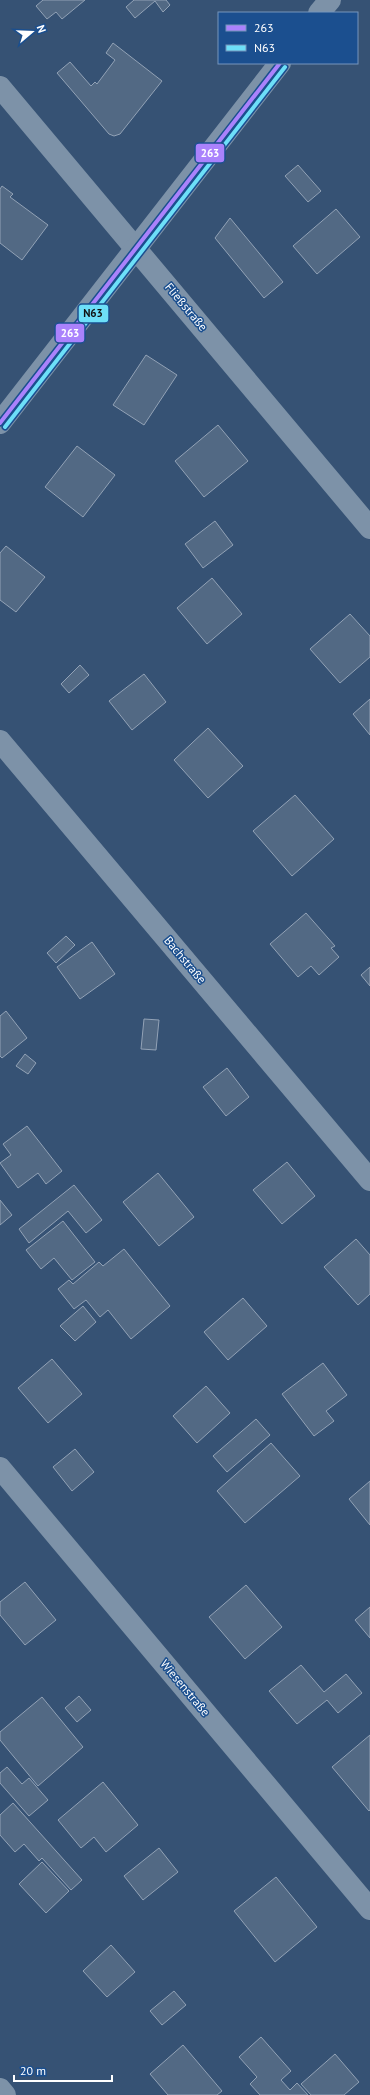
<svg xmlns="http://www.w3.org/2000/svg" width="370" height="2095" viewBox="0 0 370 2095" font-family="'PT Sans',sans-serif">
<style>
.building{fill:#526984;stroke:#92a2b6}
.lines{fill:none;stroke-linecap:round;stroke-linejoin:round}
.minor{stroke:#7d92a8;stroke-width:22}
.bus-1-casing{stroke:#1b4f8f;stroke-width:7}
.bus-2-casing{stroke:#1b4f8f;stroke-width:7}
.bus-1{stroke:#aa82fc;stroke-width:4}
.bus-2{stroke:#6ddff8;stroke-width:4}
.labels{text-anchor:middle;stroke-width:3;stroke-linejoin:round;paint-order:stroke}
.street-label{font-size:12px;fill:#fff;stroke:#1b4f8f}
.line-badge{stroke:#1b4f8f;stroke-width:1.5}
.badge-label{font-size:11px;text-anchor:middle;font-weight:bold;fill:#fff}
.pale-badge-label{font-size:11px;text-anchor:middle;font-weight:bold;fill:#111}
</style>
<rect width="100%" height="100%" fill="#365274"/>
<g class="building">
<path d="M43,0H85L62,19L56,12L47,19L36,6Z"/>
<path d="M134,0H166L170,5L163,12L155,1L135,18L126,7Z"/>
<path d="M113,43L162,81L120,134L114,136L109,134L57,73L70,62L91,86L95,82L97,84L115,60L106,53Z"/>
<path d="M298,165L321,191L308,202L285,176Z"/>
<path d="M2,186L13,194L10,197L48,225L22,260L0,243V189Z"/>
<path d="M336,209L360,237L317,274L293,246Z"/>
<path d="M230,218L283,282L264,298L215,238Z"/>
<path d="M146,355L177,375L144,425L113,405Z"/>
<path d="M218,425L248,461L204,497L175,461Z"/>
<path d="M77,446L115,475L83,517L45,487Z"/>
<path d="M215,521L233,545L203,568L185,544Z"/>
<path d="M6,546L45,577L16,612L0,600V553Z"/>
<path d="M212,578L242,614L207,644L177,608Z"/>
<path d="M350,614L370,636V657L340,683L310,649Z"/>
<path d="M80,665L89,675L69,693L61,684Z"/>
<path d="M144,674L166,702L132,730L109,701Z"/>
<path d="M370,699V735L353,714Z"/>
<path d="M208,728L243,766L208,798L174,760Z"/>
<path d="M295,795L334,839L292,876L253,831Z"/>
<path d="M306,913L335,946L331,948L339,957L319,975L311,966L298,977L270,944Z"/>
<path d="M66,936L75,945L56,963L47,953Z"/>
<path d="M92,942L115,974L80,999L57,967Z"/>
<path d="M370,967V986L361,975Z"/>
<path d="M6,1011L27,1038L2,1058L0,1056V1016Z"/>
<path d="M144,1019L159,1020L156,1050L141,1049Z"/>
<path d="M25,1054L36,1063L28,1074L16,1066Z"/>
<path d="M227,1068L249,1097L226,1116L203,1087Z"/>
<path d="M27,1126L62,1171L46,1184L38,1173L18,1188L0,1163L11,1155L3,1144Z"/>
<path d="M287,1162L315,1196L282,1224L253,1190Z"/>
<path d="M158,1173L194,1217L159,1246L123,1202Z"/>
<path d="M74,1185L102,1220L86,1233L68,1211L29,1243L19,1229Z"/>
<path d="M0,1200L12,1215L0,1225Z"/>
<path d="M63,1221L95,1262L72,1280L54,1258L41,1269L26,1250Z"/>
<path d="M356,1239L370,1255V1294L358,1305L324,1267Z"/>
<path d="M124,1249L170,1306L131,1339L108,1310L100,1317L86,1300L74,1309L58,1289L69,1280L73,1284L99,1262L103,1266Z"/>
<path d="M243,1298L267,1326L228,1360L204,1332Z"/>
<path d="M83,1306L96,1322L75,1341L60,1326Z"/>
<path d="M52,1359L82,1394L48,1423L18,1388Z"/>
<path d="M323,1363L347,1395L326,1411L334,1421L314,1436L282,1394Z"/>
<path d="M206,1386L230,1413L197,1443L173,1416Z"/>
<path d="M256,1419L270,1435L227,1472L213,1456Z"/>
<path d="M271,1443L300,1476L245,1523L217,1491Z"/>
<path d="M75,1449L94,1472L72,1491L53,1467Z"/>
<path d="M370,1481V1525L349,1499Z"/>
<path d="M25,1582L56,1620L25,1645L0,1615V1602Z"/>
<path d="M246,1585L282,1627L245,1659L209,1617Z"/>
<path d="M370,1607V1638L355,1620Z"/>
<path d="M301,1665L324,1692L346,1674L362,1693L338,1713L327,1700L297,1724L269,1691Z"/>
<path d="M79,1696L91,1710L77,1722L65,1708Z"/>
<path d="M42,1697L83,1747L38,1786L0,1740V1732Z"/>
<path d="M370,1735V1810L369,1811L332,1767Z"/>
<path d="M7,1767L22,1784L29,1778L48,1800L29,1816L0,1783V1773Z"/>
<path d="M103,1782L138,1825L106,1852L94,1837L81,1848L58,1820Z"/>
<path d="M13,1803L82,1880L71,1890L42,1858L39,1861L24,1844L15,1852L0,1835V1815Z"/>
<path d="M159,1848L178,1872L143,1900L124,1876Z"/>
<path d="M42,1862L69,1891L46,1913L19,1884Z"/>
<path d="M276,1877L317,1927L275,1962L234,1911Z"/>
<path d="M111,1945L135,1972L107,1997L83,1971Z"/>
<path d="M174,1991L186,2005L162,2025L150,2011Z"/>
<path d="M261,2037L291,2071L281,2080L290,2090L297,2083L308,2095H260L250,2084L257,2077L239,2057Z"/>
<path d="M183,2045L222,2091L217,2095H168L150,2074Z"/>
<path d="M335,2054L359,2082L344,2095H311L301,2084Z"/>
</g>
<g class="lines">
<g class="minor">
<path d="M319,13L330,0"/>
<path d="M0,87L370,528"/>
<path d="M0,423L280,63"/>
<path d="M0,741L370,1180"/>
<path d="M0,1468L370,1909"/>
<path d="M0,2089L5,2095"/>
</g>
<defs>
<path id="bus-1" d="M0,423L280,63"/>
<path id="bus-2" d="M5,427L285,67"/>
</defs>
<use href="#bus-1" class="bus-1-casing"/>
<use href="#bus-2" class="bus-2-casing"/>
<use href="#bus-1" class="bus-1"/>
<use href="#bus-2" class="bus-2"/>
</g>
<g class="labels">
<g class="street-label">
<text transform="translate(186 307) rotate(50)" y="4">Fließstraße</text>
<text transform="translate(185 960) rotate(50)" y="4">Bachstraße</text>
<text transform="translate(185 1688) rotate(50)" y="4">Wiesenstraße</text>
</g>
</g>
<g class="line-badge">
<rect x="195" y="143" width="30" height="20" rx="4" fill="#aa82fc"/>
<rect x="78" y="304" width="31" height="19" rx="4" fill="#6ddff8"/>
<rect x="55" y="323" width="30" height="20" rx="4" fill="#aa82fc"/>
</g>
<g class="badge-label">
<text x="210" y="157">263</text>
<text x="70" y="337">263</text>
</g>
<g class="pale-badge-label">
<text x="93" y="317">N63</text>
</g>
<rect x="218" y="12" width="140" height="52" fill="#1b4f8f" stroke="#7695bc"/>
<rect x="226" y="25" width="20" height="6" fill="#aa82fc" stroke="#7695bc"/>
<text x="254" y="32" font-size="12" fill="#ffffff">263</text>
<rect x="226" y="45" width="20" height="6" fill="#6ddff8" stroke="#7695bc"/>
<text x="254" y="52" font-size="12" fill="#ffffff">N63</text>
<g transform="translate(32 32) rotate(71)" stroke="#1b4f8f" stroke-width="3" paint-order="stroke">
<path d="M0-3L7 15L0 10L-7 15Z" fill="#ffffff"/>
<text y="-6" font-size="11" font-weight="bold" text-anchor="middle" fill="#ffffff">N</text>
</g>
<path d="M14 2075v6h98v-6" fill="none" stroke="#ffffff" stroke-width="2"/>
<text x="20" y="2075" font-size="12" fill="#ffffff" stroke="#1b4f8f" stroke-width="3" paint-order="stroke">20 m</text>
</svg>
